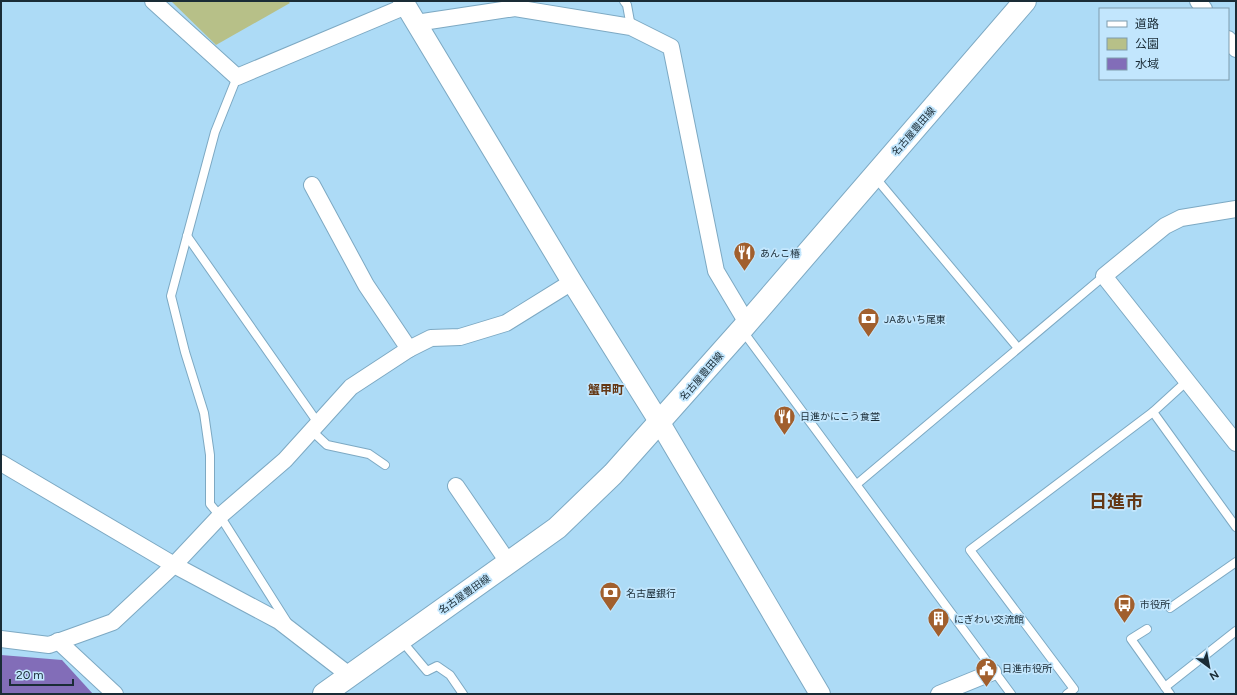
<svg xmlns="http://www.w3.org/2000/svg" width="1237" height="695" viewBox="0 0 1237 695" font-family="Figtree,'Noto Sans JP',sans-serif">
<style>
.green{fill:#b7c088}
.water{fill:#826db8}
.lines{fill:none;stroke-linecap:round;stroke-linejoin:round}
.service-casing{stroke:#7da9c3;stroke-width:10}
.minor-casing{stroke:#7da9c3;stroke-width:18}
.tertiary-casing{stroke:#7da9c3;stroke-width:22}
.primary-casing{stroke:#7da9c3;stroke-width:24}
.service{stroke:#fff;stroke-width:8}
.minor{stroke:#fff;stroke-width:16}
.tertiary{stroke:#fff;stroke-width:20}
.primary{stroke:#fff;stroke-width:22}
.labels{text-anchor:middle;stroke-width:3.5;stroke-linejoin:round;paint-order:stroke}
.street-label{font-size:10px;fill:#1a2c36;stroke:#c2e6fd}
.poi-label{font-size:10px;fill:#1a2c36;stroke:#c2e6fd;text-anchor:start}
.quarter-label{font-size:12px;font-weight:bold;fill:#643714;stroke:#c2e6fd}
.town-label{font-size:18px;font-weight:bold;fill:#643714;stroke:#c2e6fd}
</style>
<rect width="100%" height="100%" fill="#addbf6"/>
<path class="green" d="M171,1H288L290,3L216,45Z"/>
<path class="water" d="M1,655L62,660L93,694H1Z"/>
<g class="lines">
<defs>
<g id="service">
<path d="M624,1L627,5L631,27"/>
<path d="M237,77L215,132L171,296L185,352L204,413L210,455V504L220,516L287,622"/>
<path d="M874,176L1018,348"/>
<path d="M187,236L318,423"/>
<path d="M742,330L1011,694"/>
<path d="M1153,412L1187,381"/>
<path d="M312,431L327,445L369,454L385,465"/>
<path d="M857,484L1104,276"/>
<path d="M1170,608L1236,562"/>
<path d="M1147,629L1131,639L1170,694"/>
<path d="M401,640L427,671L437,666L450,675L463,694"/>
<path d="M1165,687L1236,631"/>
<path d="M1067,694L1074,689L970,550L1153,412L1236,527"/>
</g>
<g id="minor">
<path d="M153,1L237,77L406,6"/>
<path d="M1198,1L1204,9"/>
<path d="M416,23L515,8L631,27L671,47L716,271L747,323"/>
<path d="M1228,39L1236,49"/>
<path d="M312,185L366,285L409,349"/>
<path d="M1236,209L1181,218L1165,226L1104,276L1236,443"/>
<path d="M1,463L174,565L279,621L349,675"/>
<path d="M456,486L508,562"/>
<path d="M1,639L49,645L113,622L174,565L220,516L285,460L351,387L409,349L431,338L460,337L506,323L572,282"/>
<path d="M58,641L115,694"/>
<path d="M939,694L993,672"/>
</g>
<path id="tertiary" d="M403,1L572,282L660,423L820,694"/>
<path id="primary" d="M324,694L557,528L613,474L742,329L1025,1"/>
</defs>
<use href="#service" class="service-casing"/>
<use href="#minor" class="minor-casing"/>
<use href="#tertiary" class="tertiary-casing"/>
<use href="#primary" class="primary-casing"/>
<use href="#service" class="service"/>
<use href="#minor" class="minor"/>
<use href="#tertiary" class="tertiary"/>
<use href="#primary" class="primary"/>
</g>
<defs>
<symbol id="restaurant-pin" viewBox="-11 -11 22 30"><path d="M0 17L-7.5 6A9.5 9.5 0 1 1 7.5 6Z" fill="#a15f2d" stroke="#c2e6fd"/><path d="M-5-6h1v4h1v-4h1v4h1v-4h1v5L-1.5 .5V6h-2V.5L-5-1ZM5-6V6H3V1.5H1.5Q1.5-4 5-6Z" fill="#fff"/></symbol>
<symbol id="bank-pin" viewBox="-11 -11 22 30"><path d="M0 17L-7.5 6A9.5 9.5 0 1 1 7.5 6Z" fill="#a15f2d" stroke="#c2e6fd"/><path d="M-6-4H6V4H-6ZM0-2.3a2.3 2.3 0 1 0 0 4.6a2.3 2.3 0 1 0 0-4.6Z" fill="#fff"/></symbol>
<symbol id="bus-pin" viewBox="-11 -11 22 30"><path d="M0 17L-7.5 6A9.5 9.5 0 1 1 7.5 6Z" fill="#a15f2d" stroke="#c2e6fd"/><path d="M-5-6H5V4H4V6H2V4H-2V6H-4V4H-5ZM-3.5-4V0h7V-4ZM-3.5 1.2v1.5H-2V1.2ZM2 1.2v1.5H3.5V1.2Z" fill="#fff"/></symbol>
<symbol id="building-pin" viewBox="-11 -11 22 30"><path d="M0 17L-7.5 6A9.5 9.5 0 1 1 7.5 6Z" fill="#a15f2d" stroke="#c2e6fd"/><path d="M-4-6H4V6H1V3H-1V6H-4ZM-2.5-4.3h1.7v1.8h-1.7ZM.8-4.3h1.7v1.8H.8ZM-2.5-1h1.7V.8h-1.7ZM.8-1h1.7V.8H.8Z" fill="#fff"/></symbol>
<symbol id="civic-pin" viewBox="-11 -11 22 30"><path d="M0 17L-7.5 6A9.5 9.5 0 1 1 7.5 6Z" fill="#a15f2d" stroke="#c2e6fd"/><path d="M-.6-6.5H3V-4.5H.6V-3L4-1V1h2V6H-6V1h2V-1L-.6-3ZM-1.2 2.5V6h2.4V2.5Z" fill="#fff"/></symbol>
</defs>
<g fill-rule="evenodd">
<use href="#restaurant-pin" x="732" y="240" width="25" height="34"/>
<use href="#bank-pin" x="856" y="306" width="25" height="34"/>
<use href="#restaurant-pin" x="772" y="404" width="25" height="34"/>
<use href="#bank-pin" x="598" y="580" width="25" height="34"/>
<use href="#bus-pin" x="1112" y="592" width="25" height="34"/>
<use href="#building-pin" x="926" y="606" width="25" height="34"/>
<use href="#civic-pin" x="974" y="656" width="25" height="34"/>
</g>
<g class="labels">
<g class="street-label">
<text transform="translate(913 131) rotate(-49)" y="4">名古屋豊田線</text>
<text transform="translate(701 376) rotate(-49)" y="4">名古屋豊田線</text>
<text transform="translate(464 594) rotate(-35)" y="4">名古屋豊田線</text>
</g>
<g class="poi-label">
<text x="760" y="257">あんこ椿</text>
<text x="884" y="323">JAあいち尾東</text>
<text x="800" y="420">日進かにこう食堂</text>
<text x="626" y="597">名古屋銀行</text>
<text x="1140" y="608">市役所</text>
<text x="954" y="623">にぎわい交流館</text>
<text x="1002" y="672">日進市役所</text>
</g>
<g class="quarter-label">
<text x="606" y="394">蟹甲町</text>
</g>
<g class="town-label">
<text x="1116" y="508">日進市</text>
</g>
</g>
<rect width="1237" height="695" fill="none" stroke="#1a2c36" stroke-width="4"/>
<rect x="1099" y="8" width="130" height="72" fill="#c2e6fd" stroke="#7f9cad"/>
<rect x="1107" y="21" width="20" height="6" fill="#ffffff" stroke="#7f9cad"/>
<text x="1135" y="28" font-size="12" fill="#1a2c36">道路</text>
<rect x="1107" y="38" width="20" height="12" fill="#b7c088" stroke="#7f9cad"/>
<text x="1135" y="48" font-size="12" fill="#1a2c36">公園</text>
<rect x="1107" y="58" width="20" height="12" fill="#826db8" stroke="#7f9cad"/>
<text x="1135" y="68" font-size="12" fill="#1a2c36">水域</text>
<g transform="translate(1209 667) rotate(148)" stroke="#c2e6fd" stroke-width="3" paint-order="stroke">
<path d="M0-3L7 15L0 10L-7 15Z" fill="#1a2c36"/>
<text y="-6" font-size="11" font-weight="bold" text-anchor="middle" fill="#1a2c36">N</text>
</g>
<path d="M10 679v6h63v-6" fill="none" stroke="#1a2c36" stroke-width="2"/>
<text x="16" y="679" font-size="12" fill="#1a2c36" stroke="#c2e6fd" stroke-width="3" paint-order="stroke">20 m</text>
</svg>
